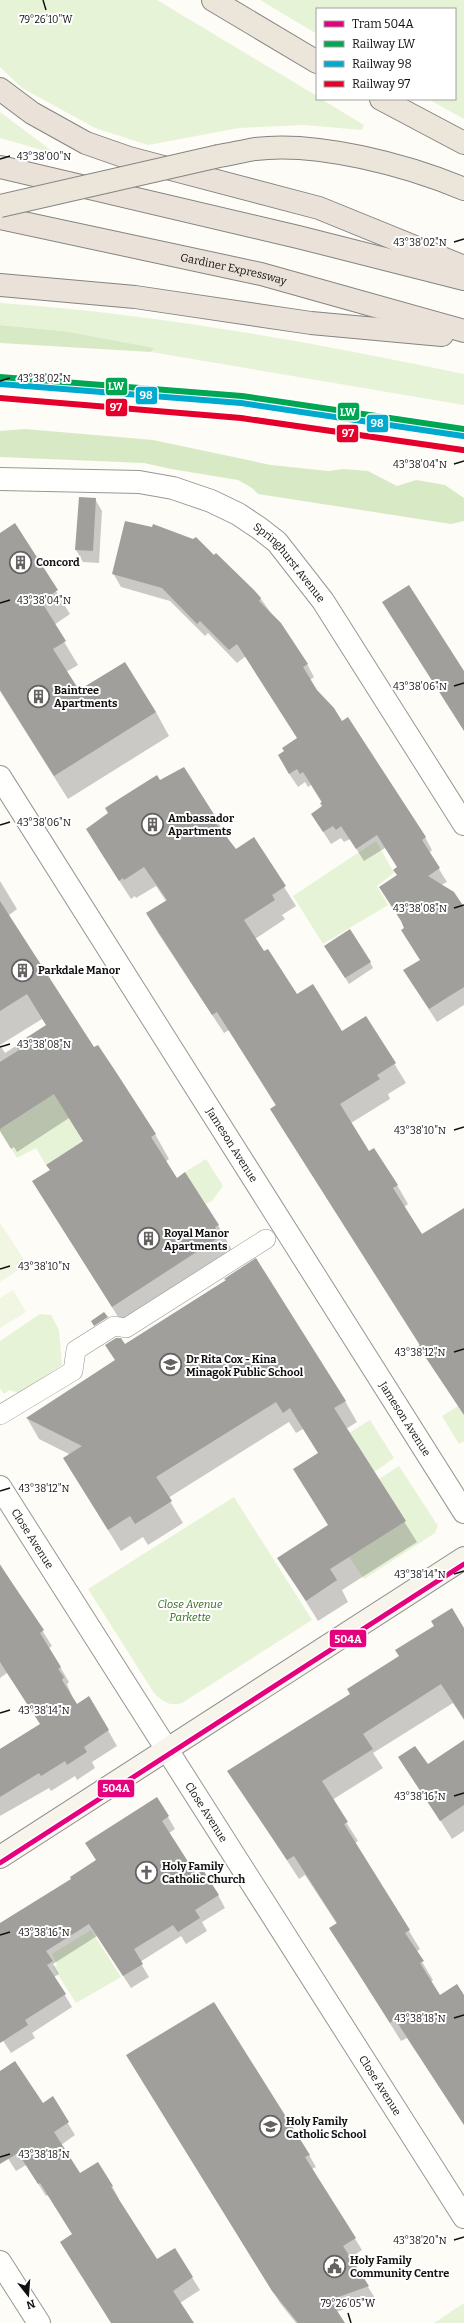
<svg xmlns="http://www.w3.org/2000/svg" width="464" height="2323" viewBox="0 0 464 2323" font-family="Bitter,serif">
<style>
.green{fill:#e7f3d7}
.forest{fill:#d8eac5}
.pitch{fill:#f0f6e1}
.shadow{fill:#0003;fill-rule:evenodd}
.building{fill:#a19f9c}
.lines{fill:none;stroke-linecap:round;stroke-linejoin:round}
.pedestrian-casing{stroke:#979795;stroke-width:20}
.minor-casing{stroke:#979795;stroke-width:24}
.tertiary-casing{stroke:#979795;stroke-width:24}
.secondary-casing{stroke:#8e8d8b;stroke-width:24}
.trunk-casing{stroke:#858482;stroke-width:24}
.motorway-casing{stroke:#858482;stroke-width:24}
.pedestrian{stroke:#fffffe;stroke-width:19}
.minor{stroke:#fffffe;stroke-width:22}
.tertiary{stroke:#fffffe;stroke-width:22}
.secondary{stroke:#f6f4eb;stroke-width:22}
.trunk{stroke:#ece5da;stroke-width:22}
.motorway{stroke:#eae1d8;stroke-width:22}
.trunk-bridge-casing{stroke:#858482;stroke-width:24;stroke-linecap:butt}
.trunk-bridge{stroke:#ece5da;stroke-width:22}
.rail-1-casing{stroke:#fff;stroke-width:9}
.rail-2-casing{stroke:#fff;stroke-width:9}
.rail-3-casing{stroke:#fff;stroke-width:9}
.rail-1{stroke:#00a651;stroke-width:6}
.rail-2{stroke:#00a9ce;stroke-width:6}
.rail-3{stroke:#e4002b;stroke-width:6}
.tram-1-casing{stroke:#fff;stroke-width:8}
.tram-1{stroke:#e5007d;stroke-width:5}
.ticks{fill:none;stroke:#111;stroke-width:1.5}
.labels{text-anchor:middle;stroke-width:4;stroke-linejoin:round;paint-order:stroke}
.street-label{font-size:11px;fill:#111;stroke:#fff}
.poi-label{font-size:11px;font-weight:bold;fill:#111;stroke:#fff;text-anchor:start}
.park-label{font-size:11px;font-style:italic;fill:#2f6b1f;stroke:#fff}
.ticks-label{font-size:10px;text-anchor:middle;fill:#111;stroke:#fff;stroke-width:4;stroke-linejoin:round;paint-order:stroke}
.line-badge{stroke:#fff;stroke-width:1.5}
.badge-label{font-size:11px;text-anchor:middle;font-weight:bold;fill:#fff}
</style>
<rect width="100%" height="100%" fill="#fdfcf7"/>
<g class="green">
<path d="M0,0H157L317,96V99H321L364,125L362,130L304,125L239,128L148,145L95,128L22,88L0,67Z"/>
<path d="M260,0H464V119L428,99H455V9H317V34Z"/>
<path d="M0,112L56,154L0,138Z"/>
<path d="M0,303C157,314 310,342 464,374V405L151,352L153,351L63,331L0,325Z"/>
<path d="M376,841L394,873L377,886L388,905L323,944L293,896Z"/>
<path d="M54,1094L81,1126L76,1130L83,1141L46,1165L36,1148L17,1158L0,1131V1125L2,1128Z"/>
<path d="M206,1159L223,1186L212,1201L206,1204L185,1172Z"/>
<path d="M40,1314L51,1315L59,1330L62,1365L19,1393L9,1390L4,1394L0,1388V1341Z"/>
<path d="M458,1406L464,1415V1441L459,1444L442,1416Z"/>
<path d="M370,1420L394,1458L374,1472L349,1433Z"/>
<path d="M399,1466L438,1526L435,1533L364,1579L349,1557L405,1521L379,1479Z"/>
<path d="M234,1497L312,1620L182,1703C170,1707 162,1701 154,1693L88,1589Z"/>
<path d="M91,1930L121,1977L76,2003L53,1967L57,1965L52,1954Z"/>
<path d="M464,2303V2323H434Z"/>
</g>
<g class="forest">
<path d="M0,325L63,331L154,348L151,352L0,343Z"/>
<path d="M25,429L153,440L271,465L328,471L344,469L368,471L397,486L416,480L445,485L464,498V521L451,524L258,494L252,488L238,480L171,469L144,463L0,457V431Z"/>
</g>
<g class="pitch">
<path d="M0,1223L25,1261L22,1263L23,1267L0,1282Z"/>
<path d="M13,1290L26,1312L0,1328V1298Z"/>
</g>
<g class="shadow">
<path d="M95,499L102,511L99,563L83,562L76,550Z"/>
<path d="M15,525L70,614L54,625L78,665L66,672L79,691L156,712L169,736L68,799L0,691V534Z"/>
<path d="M216,554L261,599L307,664L314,677L310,680L316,690L425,837L432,850L429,853L447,882L441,885L464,909V1005L437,1022L412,983L421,960L405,928L398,868L385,848L364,861L350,839L344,842L341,838L331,844L312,814L323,807L322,803L311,785L308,787L305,782L298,787L286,769L298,738L246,656L237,663L208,633L205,636L170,601L121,587L113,573L214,556Z"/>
<path d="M160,782L216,819L235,850L254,839L296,906L282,915L285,919L255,939L297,995L342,1032L366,1017L406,1083L388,1094L390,1099L351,1123L369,1152L397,1185L408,1204L404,1207L422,1235L464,1211V1415L282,1128L271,1109L276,1106L229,1030L224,1033L158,933L147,914L166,901L156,886L136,898L135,896L131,899L98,848Z"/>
<path d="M0,881L17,909L8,916L94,1049L155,1134L169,1159L165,1162L176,1179L218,1225L232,1250L127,1331L33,1182L51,1170L84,1142L69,1118L17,1152L14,1147L11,1149L0,1131ZM42,1019L47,1026L5,1053L0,1045Z"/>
<path d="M329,952L370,962L373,968L349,984Z"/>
<path d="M124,1345L345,1401L357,1422L346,1429L417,1542L342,1590L348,1602L318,1621L279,1558L329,1526L294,1469L319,1454L303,1429L296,1433L289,1422L168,1498L183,1523L148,1545L143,1537L121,1551L64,1459L71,1455L39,1439L27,1418L116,1361Z"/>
<path d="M0,1564L52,1646L49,1648L69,1682L67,1684L76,1706L89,1697L117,1746L92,1762L95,1768L77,1780L75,1776L51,1791L49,1788L0,1816V1749L41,1724L7,1673L0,1678Z"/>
<path d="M464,1629V1720L453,1703L373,1753L383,1768L332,1800L358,1841L355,1843L420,1949L416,1952L433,1980L431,1982L440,1996L464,1997V2125L407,2038L401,2041L342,1947L337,1924L305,1875L299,1879L229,1771Z"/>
<path d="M464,1742V1831L452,1839L400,1757L427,1766Z"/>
<path d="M157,1798L175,1829L169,1833L195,1876L218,1895L225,1908L202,1922L207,1931L186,1944L181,1936L140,1962L149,1977L131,1988L97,1936L53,1964L59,1974L54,1977L72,2007L32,2033L35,2038L11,2053L0,2036V1925L72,1879L97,1861Z"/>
<path d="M135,2067L309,2155L316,2167L312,2169L362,2250L350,2258L375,2298L336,2312L343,2323H296L280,2303Z"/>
<path d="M0,2072L42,2104L52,2098L75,2135L61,2145L80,2174L112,2186L119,2199L117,2200L157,2260L174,2249L200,2290L180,2303L193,2323H111L73,2235L48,2195L46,2196L26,2165L16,2171L0,2146Z"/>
</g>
<g class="building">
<path d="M79,497L96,498L93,551L75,550Z"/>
<path d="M125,521L152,527L153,524L193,539L196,537L214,555L216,553L254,590L261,598L259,601L281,623L308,664L303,667L317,690L334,708L342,721L348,717L426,837L422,840L440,868L428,876L454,892L464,907V987L429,1009L403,970L420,960L401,930L404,928L401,921L379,887L397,875L393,870L397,867L377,835L356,849L341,826L336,830L333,826L323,832L311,814L322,806L320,803L322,802L303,772L300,774L297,769L289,774L278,755L284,751L282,748L297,738L237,644L229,650L200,621L197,624L162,588L112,574Z"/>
<path d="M15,523L58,590L41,601L66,641L53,649L79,690L125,662L156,712L54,776L0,690V533Z"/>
<path d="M409,585L464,671V731L382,602Z"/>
<path d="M184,767L217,819L214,821L236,849L254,837L286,886L272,895L275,900L244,920L264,951L268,949L297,994L313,984L342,1031L366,1016L396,1063L377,1075L380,1079L340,1104L369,1151L374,1148L398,1185L393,1188L422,1234L464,1208V1415L418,1346L420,1345L270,1109L276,1105L217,1012L212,1015L146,913L167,900L144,867L124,880L123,878L119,881L86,829L108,813L105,808L122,797L157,775L160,780Z"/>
<path d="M0,901L94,1047L98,1045L116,1072L156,1134L151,1137L177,1178L185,1172L219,1225L215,1227L221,1236L112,1307L32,1181L50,1170L46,1165L83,1141L54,1094L0,1129V1062L19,1050L15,1045L46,1025L27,994L0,1011Z"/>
<path d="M350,929L371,962L345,978L324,946Z"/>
<path d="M256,1258L346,1401L334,1408L406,1521L330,1569L337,1580L306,1601L277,1558L328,1525L293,1469L318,1453L290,1408L283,1413L276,1402L156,1477L172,1501L135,1524L130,1516L108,1530L63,1458L82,1446L26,1418L115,1360L105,1345L116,1338H121L125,1344L226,1280L224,1279Z"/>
<path d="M104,1312L108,1317L94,1326L91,1321Z"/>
<path d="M0,1565L44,1630L40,1633L61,1667L58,1669L64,1677L62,1680L77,1704L89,1696L109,1730L84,1747L87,1752L67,1765L65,1761L41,1776L39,1773L0,1797V1749L40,1724L0,1662Z"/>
<path d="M452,1608L464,1628V1719L441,1684L363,1734L373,1749L322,1781L348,1822L344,1824L410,1930L405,1933L424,1961L420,1963L440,1995L457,1984L464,1995V2125L395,2019L390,2023L353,1965L329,1928L337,1923L294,1856L287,1860L227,1771L350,1694L347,1689L399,1656L395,1650L434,1626L431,1621Z"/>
<path d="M464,1740V1805L440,1821L398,1757L415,1746L428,1764Z"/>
<path d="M157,1797L169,1816L162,1821L196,1874L203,1870L219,1895L195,1910L200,1918L178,1932L173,1925L134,1949L143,1964L123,1976L89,1924L46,1951L53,1961L47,1965L66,1994L25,2020L28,2025L0,2043V1923L71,1879L70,1877L96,1860L85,1843Z"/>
<path d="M214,2002L310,2155L305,2157L356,2238L343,2246L369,2286L330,2300L345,2323H298L272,2291L126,2055Z"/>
<path d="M15,2061L43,2103L53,2096L69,2122L54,2132L80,2173L98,2162L113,2186L111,2187L157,2259L175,2248L193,2277L173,2291L194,2323H111L60,2242L72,2234L40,2183L38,2184L18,2153L0,2164V2071Z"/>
</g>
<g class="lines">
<defs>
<path id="pedestrian" d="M0,1415L73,1371L76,1350L114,1326L126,1328L266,1239"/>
<g id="minor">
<path id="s1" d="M0,479L139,482L173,488L211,501L238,514L259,528L277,542L323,601L464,824"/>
<path id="s2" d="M0,1487L464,2217"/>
<path d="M0,2262L39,2323"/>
</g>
<g id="tertiary">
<path id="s3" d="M0,777L464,1512"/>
</g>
<path id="secondary" d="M0,1857L464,1558"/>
<g id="trunk">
<path d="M213,0L317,62"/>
<path d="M381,99L464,143"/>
<path d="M219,156C231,154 243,151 255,149C316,141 407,165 464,189"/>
</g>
<g id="motorway">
<path d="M0,89L32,113L86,143L129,158L319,208L464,267"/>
<path d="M0,167L298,237L464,279"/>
<path id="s4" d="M0,218L261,274L464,331"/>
<path d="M0,285L135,297L311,323L442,335"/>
</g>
</defs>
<use href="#pedestrian" class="pedestrian-casing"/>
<use href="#minor" class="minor-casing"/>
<use href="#tertiary" class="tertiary-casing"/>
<use href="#secondary" class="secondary-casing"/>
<use href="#trunk" class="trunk-casing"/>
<use href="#motorway" class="motorway-casing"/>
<use href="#pedestrian" class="pedestrian"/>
<use href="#minor" class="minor"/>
<use href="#tertiary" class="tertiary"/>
<use href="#secondary" class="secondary"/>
<use href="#trunk" class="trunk"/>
<use href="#motorway" class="motorway"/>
<defs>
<path id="trunk-bridge" d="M0,206L219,156"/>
</defs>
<use href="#trunk-bridge" class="trunk-bridge-casing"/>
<use href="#trunk-bridge" class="trunk-bridge"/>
<defs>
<path id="rail-1" d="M0,377L242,396L464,429"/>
<path id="rail-2" d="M0,384L241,403L463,436"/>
<path id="rail-3" d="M0,398L241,418L463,450"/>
</defs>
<use href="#rail-1" class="rail-1-casing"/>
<use href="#rail-2" class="rail-2-casing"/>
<use href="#rail-3" class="rail-3-casing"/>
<use href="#rail-1" class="rail-1"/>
<use href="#rail-2" class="rail-2"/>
<use href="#rail-3" class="rail-3"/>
<defs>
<path id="tram-1" d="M0,1863L464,1564"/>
</defs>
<use href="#tram-1" class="tram-1-casing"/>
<use href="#tram-1" class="tram-1"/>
</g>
<path class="ticks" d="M43,0L46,10M0,159L10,156M454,242L464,239M0,381L10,378M454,464L464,461M0,603L10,600M454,686L464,683M0,825L10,822M454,908L464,905M0,1047L10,1044M454,1130L464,1127M0,1269L10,1266M454,1352L464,1349M0,1491L10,1488M454,1574L464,1571M0,1713L10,1710M454,1796L464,1793M0,1935L10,1932M454,2018L464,2015M0,2157L10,2154M454,2240L464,2237M348,2313L351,2323"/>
<defs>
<symbol id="building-ring" viewBox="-11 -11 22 22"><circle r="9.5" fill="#fff" stroke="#646362" stroke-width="1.5"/><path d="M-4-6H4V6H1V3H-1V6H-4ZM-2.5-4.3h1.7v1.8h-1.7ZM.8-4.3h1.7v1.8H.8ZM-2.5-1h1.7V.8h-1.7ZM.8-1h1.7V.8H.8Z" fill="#646362"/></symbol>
<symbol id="school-ring" viewBox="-11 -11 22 22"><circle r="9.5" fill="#fff" stroke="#646362" stroke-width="1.5"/><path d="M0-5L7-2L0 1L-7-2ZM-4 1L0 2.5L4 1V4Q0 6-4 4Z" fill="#646362"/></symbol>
<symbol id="church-ring" viewBox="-11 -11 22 22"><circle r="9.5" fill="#fff" stroke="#646362" stroke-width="1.5"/><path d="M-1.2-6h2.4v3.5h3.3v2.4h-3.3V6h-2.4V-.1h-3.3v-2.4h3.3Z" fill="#646362"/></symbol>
<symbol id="civic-ring" viewBox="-11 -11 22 22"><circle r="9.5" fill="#fff" stroke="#646362" stroke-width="1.5"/><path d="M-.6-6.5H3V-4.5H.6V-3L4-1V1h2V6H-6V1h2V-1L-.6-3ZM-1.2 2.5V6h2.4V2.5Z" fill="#646362"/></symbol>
</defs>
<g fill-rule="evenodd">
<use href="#building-ring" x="8" y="550" width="25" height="25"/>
<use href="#building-ring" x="26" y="684" width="25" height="25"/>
<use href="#building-ring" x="140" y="812" width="25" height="25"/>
<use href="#building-ring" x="10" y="958" width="25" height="25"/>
<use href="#building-ring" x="136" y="1226" width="25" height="25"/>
<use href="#school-ring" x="158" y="1352" width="25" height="25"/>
<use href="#church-ring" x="134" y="1860" width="25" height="25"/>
<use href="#school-ring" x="258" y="2114" width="25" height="25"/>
<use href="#civic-ring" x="322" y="2254" width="25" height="25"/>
</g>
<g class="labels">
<g class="street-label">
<text dy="4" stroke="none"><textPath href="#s4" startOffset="239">Gardiner Expressway</textPath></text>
<text dy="4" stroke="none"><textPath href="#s1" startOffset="315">Springhurst Avenue</textPath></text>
<text dy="4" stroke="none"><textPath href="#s3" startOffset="435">Jameson Avenue</textPath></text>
<text dy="4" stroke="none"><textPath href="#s3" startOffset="759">Jameson Avenue</textPath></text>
<text dy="4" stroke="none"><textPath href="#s2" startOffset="61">Close Avenue</textPath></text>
<text dy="4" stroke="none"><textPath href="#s2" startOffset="385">Close Avenue</textPath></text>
<text dy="4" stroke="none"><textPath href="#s2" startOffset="709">Close Avenue</textPath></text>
</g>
<g class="poi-label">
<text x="36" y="566">Concord</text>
<text x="54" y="694">Baintree<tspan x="54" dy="13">Apartments</tspan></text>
<text x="168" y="822">Ambassador<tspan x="168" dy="13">Apartments</tspan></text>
<text x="38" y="974">Parkdale Manor</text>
<text x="164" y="1237">Royal Manor<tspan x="164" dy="13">Apartments</tspan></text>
<text x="186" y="1363">Dr Rita Cox - Kina<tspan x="186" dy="13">Minagok Public School</tspan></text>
<text x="162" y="1870">Holy Family<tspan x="162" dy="13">Catholic Church</tspan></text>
<text x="286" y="2125">Holy Family<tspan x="286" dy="13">Catholic School</tspan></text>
<text x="350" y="2264">Holy Family<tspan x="350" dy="13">Community Centre</tspan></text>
</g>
<g class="park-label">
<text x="190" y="1608">Close Avenue<tspan x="190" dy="13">Parkette</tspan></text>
</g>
</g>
<g class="ticks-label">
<text x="46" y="23">79°26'10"W</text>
<text x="44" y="160">43°38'00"N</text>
<text x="420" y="246">43°38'02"N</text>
<text x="44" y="382">43°38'02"N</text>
<text x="420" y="468">43°38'04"N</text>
<text x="44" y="604">43°38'04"N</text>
<text x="420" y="690">43°38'06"N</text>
<text x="44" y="826">43°38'06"N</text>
<text x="420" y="912">43°38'08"N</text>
<text x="44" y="1048">43°38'08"N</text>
<text x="420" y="1134">43°38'10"N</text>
<text x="44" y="1270">43°38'10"N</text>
<text x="420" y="1356">43°38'12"N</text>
<text x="44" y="1492">43°38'12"N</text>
<text x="420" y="1578">43°38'14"N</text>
<text x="44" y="1714">43°38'14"N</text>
<text x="420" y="1800">43°38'16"N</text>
<text x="44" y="1936">43°38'16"N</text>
<text x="420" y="2022">43°38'18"N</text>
<text x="44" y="2158">43°38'18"N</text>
<text x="420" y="2244">43°38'20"N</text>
<text x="348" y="2307">79°26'05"W</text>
</g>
<g class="line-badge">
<rect x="105" y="377" width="23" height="19" rx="4" fill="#00a651"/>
<rect x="135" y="386" width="23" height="19" rx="4" fill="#00a9ce"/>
<rect x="105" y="398" width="23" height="19" rx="4" fill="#e4002b"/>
<rect x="337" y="402" width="23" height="19" rx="4" fill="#00a651"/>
<rect x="366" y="414" width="23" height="19" rx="4" fill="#00a9ce"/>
<rect x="336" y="424" width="23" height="19" rx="4" fill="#e4002b"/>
<rect x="329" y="1629" width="38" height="19" rx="4" fill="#e5007d"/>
<rect x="97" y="1779" width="38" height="19" rx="4" fill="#e5007d"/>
</g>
<g class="badge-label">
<text x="116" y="390">LW</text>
<text x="146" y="399">98</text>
<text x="116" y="411">97</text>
<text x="348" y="416">LW</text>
<text x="377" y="427">98</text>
<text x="348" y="437">97</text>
<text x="348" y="1643">504A</text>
<text x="116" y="1792">504A</text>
</g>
<rect x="316" y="8" width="140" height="92" fill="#ffffff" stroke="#a0a0a0"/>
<rect x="324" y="21" width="20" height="6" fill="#e5007d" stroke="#a0a0a0"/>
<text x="352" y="28" font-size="12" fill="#111111">Tram 504A</text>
<rect x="324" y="41" width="20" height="6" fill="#00a651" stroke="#a0a0a0"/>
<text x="352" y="48" font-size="12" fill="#111111">Railway LW</text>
<rect x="324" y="61" width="20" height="6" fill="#00a9ce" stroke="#a0a0a0"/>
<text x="352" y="68" font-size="12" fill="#111111">Railway 98</text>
<rect x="324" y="81" width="20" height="6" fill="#e4002b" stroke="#a0a0a0"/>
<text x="352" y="88" font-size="12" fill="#111111">Railway 97</text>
<g transform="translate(28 2295) rotate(163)" stroke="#ffffff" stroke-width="3" paint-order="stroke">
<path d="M0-3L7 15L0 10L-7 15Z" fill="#111111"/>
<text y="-6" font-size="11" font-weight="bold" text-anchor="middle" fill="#111111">N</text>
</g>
</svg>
